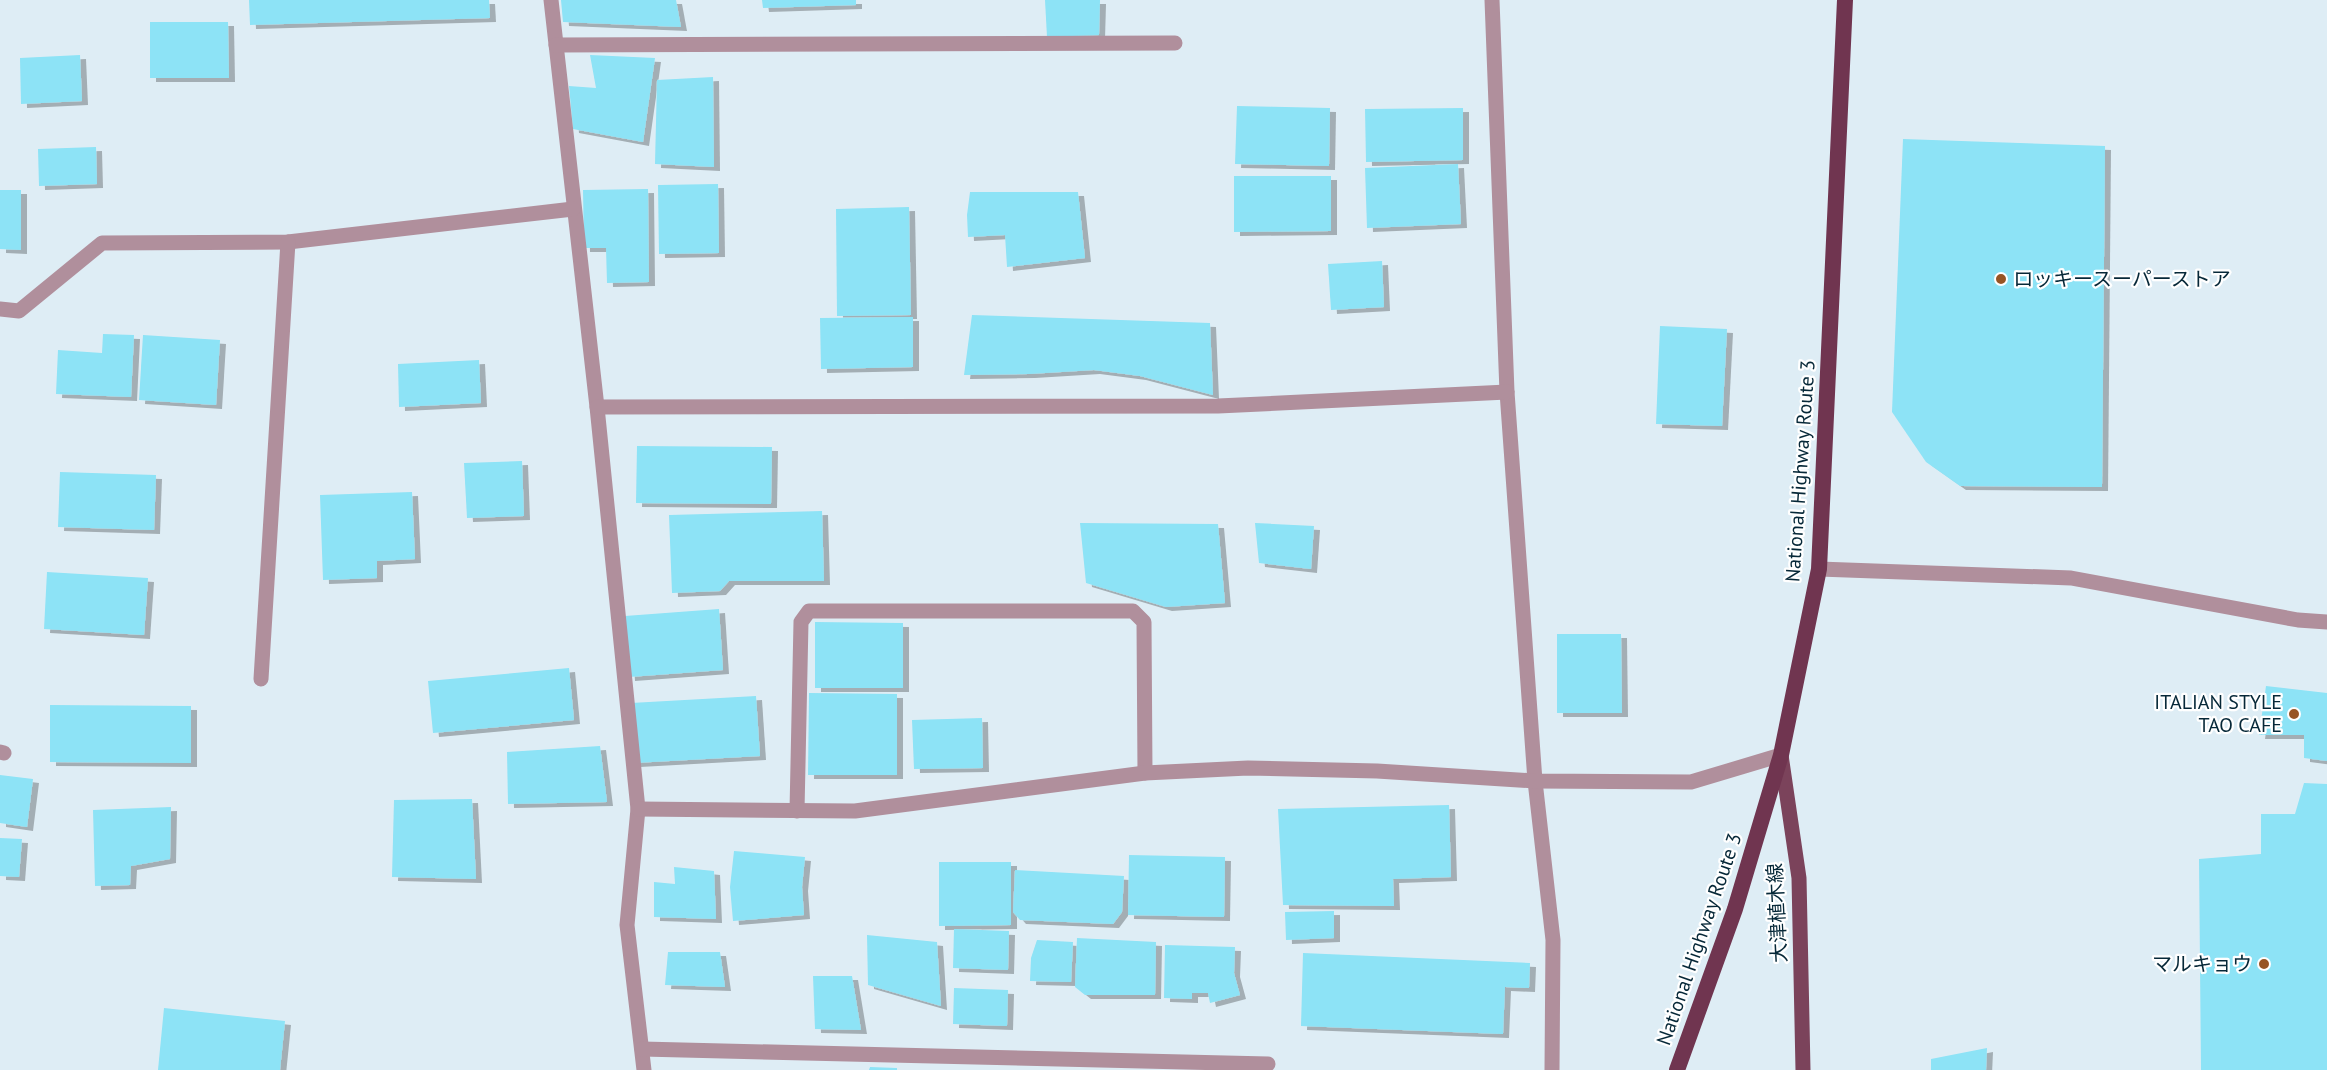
<svg xmlns="http://www.w3.org/2000/svg" width="2327" height="1070" viewBox="0 0 2327 1070" font-family="'PT Sans','Noto Sans JP',sans-serif">
<style>
.building{fill:#8de3f6;filter:url(#shadow)}
.lines{fill:none;stroke-linecap:round;stroke-linejoin:round}
.minor{stroke:#b08f9c;stroke-width:15}
.tertiary{stroke:#b08f9c;stroke-width:15}
.primary{stroke:#7b435b;stroke-width:15}
.trunk{stroke:#703550;stroke-width:16}
.poi-dot{fill:#975424;stroke:#fff;stroke-width:2}
.labels{text-anchor:middle;stroke-width:4.5;stroke-linejoin:round;paint-order:stroke}
.poi-label{font-size:20px;fill:#062838;stroke:#fff;text-anchor:end}
.street-label{font-size:20px;fill:#062838;stroke:#fff}
</style>
<defs>
<filter id="shadow"><feDropShadow dx="6" dy="4" stdDeviation="0" flood-color="#0004"/></filter>
</defs>
<rect width="100%" height="100%" fill="#deedf5"/>
<g class="building">
<path d="M249,0H489L490,18L250,25Z"/>
<path d="M561,0H676L681,27L563,22Z"/>
<path d="M762,0H856V5L763,8Z"/>
<path d="M1045,0H1100L1099,35L1047,37Z"/>
<path d="M150,22H228L229,78H150Z"/>
<path d="M80,55L82,101L21,104L20,58Z"/>
<path d="M590,55L655,58L643,142L573,129L569,86L596,88Z"/>
<path d="M713,77L714,167L655,164L657,80Z"/>
<path d="M1237,106L1330,108L1329,166L1235,164Z"/>
<path d="M1463,108V160L1366,162L1365,109Z"/>
<path d="M1903,139L2105,146L2102,487L1960,486L1926,462L1892,412Z"/>
<path d="M96,147L97,184L39,186L38,149Z"/>
<path d="M1458,164L1461,224L1367,228L1365,168Z"/>
<path d="M1234,176H1331V231L1234,232Z"/>
<path d="M718,184L719,253L659,254L658,185Z"/>
<path d="M648,189L649,282L607,283L606,248H584L583,190Z"/>
<path d="M0,190H21V250L0,249Z"/>
<path d="M970,192H1078L1085,258L1007,267L1005,235L968,237L967,215Z"/>
<path d="M909,207L911,315L837,316L836,209Z"/>
<path d="M1382,261L1384,307L1331,310L1328,264Z"/>
<path d="M972,315L1210,323L1213,395L1140,376L1094,370L1029,374L964,375Z"/>
<path d="M913,317V367L821,369L820,318Z"/>
<path d="M1660,326L1727,329L1722,426L1656,424Z"/>
<path d="M103,334L134,335L131,397L56,394L58,350L102,353Z"/>
<path d="M143,335L220,340L216,405L139,400Z"/>
<path d="M479,360L481,403L399,407L398,364Z"/>
<path d="M637,446L772,447L771,504L636,503Z"/>
<path d="M522,461L524,516L467,518L464,463Z"/>
<path d="M60,472L156,475L154,530L58,527Z"/>
<path d="M412,492L415,559L377,561V578L323,580L320,495Z"/>
<path d="M822,511L824,581H729L720,591L672,593L669,515Z"/>
<path d="M1080,523L1218,524L1225,603L1166,607L1086,583Z"/>
<path d="M1255,523L1314,526L1311,569L1259,563Z"/>
<path d="M47,572L148,578L144,635L44,629Z"/>
<path d="M719,609L723,670L629,677L625,616Z"/>
<path d="M815,622L903,623V688H815Z"/>
<path d="M1557,634H1621L1622,713H1557Z"/>
<path d="M569,668L574,720L433,733L428,681Z"/>
<path d="M2266,686L2327,693V761L2304,758V735H2259Z"/>
<path d="M809,693L897,694V775H808Z"/>
<path d="M756,696L760,756L634,763L631,703Z"/>
<path d="M50,705L191,706V763L50,762Z"/>
<path d="M982,718L983,768L914,769L912,720Z"/>
<path d="M600,746L607,802L508,804L507,752Z"/>
<path d="M0,775L33,779L27,827L0,823Z"/>
<path d="M2304,783L2327,784V1070H2201L2199,859L2261,854V814H2295Z"/>
<path d="M472,799L476,879L392,877L394,800Z"/>
<path d="M1449,805L1451,877L1393,879L1394,906L1283,905L1278,809Z"/>
<path d="M171,807L170,859L131,866L130,885L95,886L93,810Z"/>
<path d="M0,838L22,839L19,877L0,876Z"/>
<path d="M734,851L805,857L802,887L804,915L733,921L730,887Z"/>
<path d="M1129,855L1225,857L1224,917L1128,915Z"/>
<path d="M939,862H1011V925L939,926Z"/>
<path d="M674,867L714,871L716,919L654,917V882L675,884Z"/>
<path d="M1015,870L1124,876L1122,912L1113,924L1020,920L1013,912Z"/>
<path d="M1334,911V938L1286,940L1285,912Z"/>
<path d="M954,929L1009,931L1008,970L953,968Z"/>
<path d="M867,935L937,942L941,1006L868,985Z"/>
<path d="M1077,938L1156,942L1155,995H1085L1075,987Z"/>
<path d="M1037,940L1073,942L1071,982L1030,981L1031,958Z"/>
<path d="M1165,945L1235,947L1234,973L1240,995L1210,1003L1208,993H1192V999L1164,998Z"/>
<path d="M668,952H720L725,987L665,985Z"/>
<path d="M1303,953L1530,963L1529,988L1505,987L1503,1034L1301,1026Z"/>
<path d="M813,976H852L861,1030L815,1029Z"/>
<path d="M954,988L1008,990L1007,1026L953,1024Z"/>
<path d="M164,1008L285,1021L280,1070H158Z"/>
<path d="M1987,1048L1986,1070H1931V1059Z"/>
<path d="M870,1067L897,1068V1070H869Z"/>
</g>
<g class="lines">
<g class="minor">
<path d="M551,0L597,407L638,809L627,925L644,1070"/>
<path d="M1492,0L1507,392L1535,781L1553,940L1552,1070"/>
<path d="M556,45L1175,43"/>
<path d="M0,309L19,311L102,243L288,242L573,209"/>
<path d="M597,407L1218,406L1507,392"/>
<path d="M261,679L288,242"/>
<path d="M0,752L4,753"/>
<path d="M797,811L801,622L809,611H1133L1144,622L1145,773"/>
<path d="M642,1049L1268,1064"/>
</g>
<g class="tertiary">
<path d="M1819,569L2071,578L2298,620L2327,622"/>
<path d="M638,809L855,811L1145,773L1248,768L1377,771L1535,781L1691,782L1781,755"/>
</g>
<path class="primary" d="M1781,755L1799,878L1803,1070"/>
<path class="trunk" d="M1677,1070L1735,909L1781,755L1819,569L1845,0"/>
</g>
<g class="poi-dot">
<circle cx="2001" cy="279" r="6"/>
<circle cx="2294" cy="714" r="6"/>
<circle cx="2264" cy="964" r="6"/>
</g>
<g class="labels">
<g class="poi-label">
<text x="2013" y="286" text-anchor="start">ロッキースーパーストア</text>
<text x="2282" y="709">ITALIAN STYLE<tspan x="2282" dy="23">TAO CAFE</tspan></text>
<text x="2252" y="971">マルキョウ</text>
</g>
<g class="street-label">
<text transform="translate(1800 471) rotate(-86)" y="7">National Highway Route 3</text>
<text transform="translate(1777 913) rotate(-93)" y="7">大津植木線</text>
<text transform="translate(1699 939) rotate(-71)" y="7">National Highway Route 3</text>
</g>
</g>
</svg>
